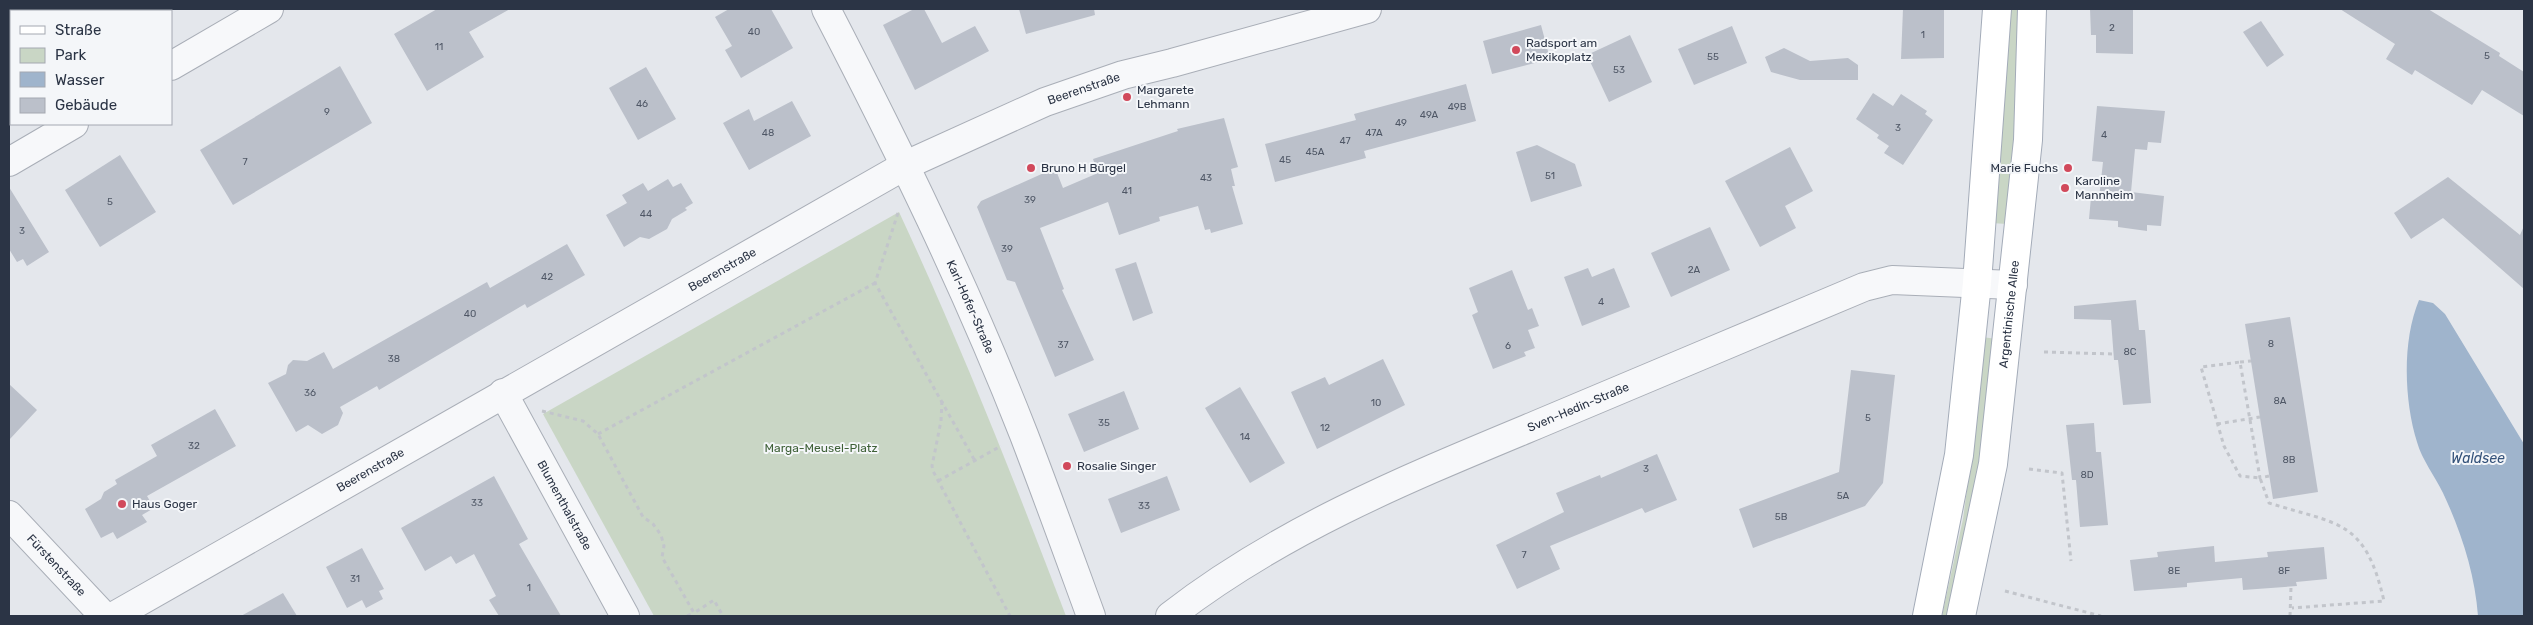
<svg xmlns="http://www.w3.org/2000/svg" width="2533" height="625" viewBox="0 0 2533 625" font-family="Rubik,sans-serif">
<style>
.green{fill:#c9d6c5}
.water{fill:#9fb4cc}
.building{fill:#bbc0ca}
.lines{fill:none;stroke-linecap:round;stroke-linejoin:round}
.minor-casing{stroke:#a9aeb7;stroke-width:30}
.major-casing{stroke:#a3abb8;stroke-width:30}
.path{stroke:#c2c5cb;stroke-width:3;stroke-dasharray:4 4;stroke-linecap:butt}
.minor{stroke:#f7f8fa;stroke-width:28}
.major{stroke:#fff;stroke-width:28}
.poi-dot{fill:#d1495b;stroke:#f4f6f9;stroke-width:2}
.labels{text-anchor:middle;stroke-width:4;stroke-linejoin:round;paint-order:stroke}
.number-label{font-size:10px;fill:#4f5766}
.poi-label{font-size:12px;fill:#2b3445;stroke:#f4f6f9;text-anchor:start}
.street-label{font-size:12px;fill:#2b3445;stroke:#f4f6f9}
.park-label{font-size:12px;fill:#3f6138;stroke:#f4f6f9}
.water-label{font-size:14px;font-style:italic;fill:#34527a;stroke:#f4f6f9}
</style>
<rect width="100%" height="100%" fill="#e4e7ec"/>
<g class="green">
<path d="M2008,9H2022L2023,24L2008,224L1990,223Z"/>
<path d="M899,212C961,345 1014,480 1066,616H654L543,414Z"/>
<path d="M1982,337L1997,339L1980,461L1948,616H1942L1963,519L1971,460Z"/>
</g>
<path class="water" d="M2419,300L2433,303L2445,314L2524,444V616H2478C2475,574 2461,531 2443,493C2435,476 2422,460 2417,442C2404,400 2402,341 2419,300Z"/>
<g class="building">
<path d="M437,9H510L469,32L484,57L427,91L394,34Z"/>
<path d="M729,9H771L793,48L741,78L725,50L732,46L715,17Z"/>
<path d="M914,9H924L942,43L975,26L989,51L915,90L883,25Z"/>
<path d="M1019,9H1094L1095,15L1026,34Z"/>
<path d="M1903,9H1944V58L1901,59Z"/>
<path d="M2090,9H2133V54L2096,53V35H2091Z"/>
<path d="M2340,9H2428L2500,53L2499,56L2524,72V116L2482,90L2472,105L2415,70L2412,75L2386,59L2395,44Z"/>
<path d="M2261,21L2284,55L2267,67L2243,32Z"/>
<path d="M1541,25L1550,59L1492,74L1483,41Z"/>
<path d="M1732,26L1747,63L1694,85L1678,49Z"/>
<path d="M1630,35L1652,82L1609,102L1587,55Z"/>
<path d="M1784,48L1810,61L1848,58L1858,65V80H1800L1771,72L1765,57Z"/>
<path d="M340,66L372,123L233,205L200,150Z"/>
<path d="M646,67L676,119L638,140L609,88Z"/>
<path d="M1466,84L1476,121L1364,151L1366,158L1275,182L1265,144L1356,120L1354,114Z"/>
<path d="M1873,93L1893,106L1901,94L1927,111L1925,114L1933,120L1903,165L1884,153L1889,146L1877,138L1879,135L1856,119Z"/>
<path d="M792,101L811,136L749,170L723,123L749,109L754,121Z"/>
<path d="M2097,106L2165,111L2161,143L2148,142L2147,150L2135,149L2131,192L2164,196L2161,226L2147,225V231L2118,227V221L2089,219L2091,197L2099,198L2103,162L2092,161Z"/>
<path d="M1224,118L1238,167L1231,169L1235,186H1232L1243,224L1211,233L1210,229L1205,230L1198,206L1159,217L1160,221L1119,235L1108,202L1040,228L1064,289L1062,290L1094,360L1055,377L1015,282L1007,280L977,207L981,201L1055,168L1063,188L1098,173L1093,159L1178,131L1177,129Z"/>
<path d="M1537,145L1575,164L1582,186L1531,202L1516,152Z"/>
<path d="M1790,147L1813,191L1785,206L1796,228L1760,247L1725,181Z"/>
<path d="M120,155L156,212L100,247L65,190Z"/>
<path d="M2448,177L2520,235L2524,226V289L2443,218L2411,239L2394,213Z"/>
<path d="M668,179L673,187L681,183L693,203L685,208L687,210L672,219L667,229L649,239L640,237L624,247L606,215L627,203L622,195L643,183L648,191Z"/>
<path d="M9,187L49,252L27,266L23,259L17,262L9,249Z"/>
<path d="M1710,227L1730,270L1671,297L1651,253Z"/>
<path d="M567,244L585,275L527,308L525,304L379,390L377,386L340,407L343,413L338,425L322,434L308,425L296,432L268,383L286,374L288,365L293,360L307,361L324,352L333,369L487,282L490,288Z"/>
<path d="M1136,262L1153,313L1133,321L1115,269Z"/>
<path d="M1588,268L1592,277L1614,268L1630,307L1582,326L1564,277Z"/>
<path d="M1512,270L1528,310L1532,308L1539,326L1528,330L1535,348L1524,352L1526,356L1493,369L1472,315L1478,312L1469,288Z"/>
<path d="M2136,300L2139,330H2145L2151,403L2123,405L2118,360H2114L2111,320L2074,319V306Z"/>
<path d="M2290,317L2318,492L2273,499L2245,324Z"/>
<path d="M1383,359L1405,405L1317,449L1291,392L1325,377L1329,385Z"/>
<path d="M1851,370L1895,375L1883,483L1865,506L1753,548L1739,509L1839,472Z"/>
<path d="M9,384L37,410L9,440Z"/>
<path d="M1240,387L1285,463L1250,483L1205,408Z"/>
<path d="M1124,391L1139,429L1084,452L1068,414Z"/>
<path d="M215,409L236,446L147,496L154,508L142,515L147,522L117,539L113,532L101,538L85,509L101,499L104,492L117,484L115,480L157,456L151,445Z"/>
<path d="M2094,423L2096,452H2101L2108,525L2080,527L2076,480H2072L2066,425Z"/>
<path d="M1657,454L1677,500L1645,513L1642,508L1550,546L1560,569L1517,589L1496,545L1564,512L1556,493L1600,475L1601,478Z"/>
<path d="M494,476L528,539L519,544L561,616H499L489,600L496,596L474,554L456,564L451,556L425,571L401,528Z"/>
<path d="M1167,476L1180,510L1121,533L1108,499Z"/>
<path d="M2214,546L2215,562L2268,557L2267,552L2324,547L2327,579L2296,582L2297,586L2243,590L2242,578L2187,583V587L2134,591L2130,560L2158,557L2157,552Z"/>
<path d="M362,548L384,589L379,591L383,599L366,608L362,600L347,608L326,567Z"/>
<path d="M283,593L297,616H241Z"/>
</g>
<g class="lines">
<defs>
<g id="minor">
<path id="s1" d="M826,9C898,148 967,289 1024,435C1047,495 1069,556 1091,616"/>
<path d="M171,66L269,9"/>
<path d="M9,162L74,124"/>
<path id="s2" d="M503,393L625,616"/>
<path id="s3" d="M9,515L104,616"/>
<path id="s4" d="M114,616L906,165L1045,102L1123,75L1172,63L1367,9"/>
<path id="s5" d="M1170,616C1281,530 1406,479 1536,425C1645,379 1755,333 1864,287L1892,280L2013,285"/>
</g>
<g id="major">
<path d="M1927,616L1959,455L1977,283L1997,9"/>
<path id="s6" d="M1961,616L1993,464L2028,140L2032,9"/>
</g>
</defs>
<use href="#minor" class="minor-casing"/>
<use href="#major" class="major-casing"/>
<g class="path">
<path d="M898,213L875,283L975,461"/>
<path d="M2044,352L2113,354"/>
<path d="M2240,362L2251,361"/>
<path d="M942,401L941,421L932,466L933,471L1010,616"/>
<path d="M542,411L583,421L598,434L643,517L653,524L661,535L664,546L662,557L694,613L714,600L723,616"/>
<path d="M2217,424L2260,417"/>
<path d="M598,434L875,283"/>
<path d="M2029,469L2062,473L2071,561"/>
<path d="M2269,476L2260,478L2240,362L2201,367L2224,446L2240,476L2260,478L2269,503C2339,525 2365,519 2384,601L2292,608"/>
<path d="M938,481L1001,446"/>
<path d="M2005,591L2101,616"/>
<path d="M687,616L694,613"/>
<path d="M2290,616L2291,587"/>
</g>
<use href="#minor" class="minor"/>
<use href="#major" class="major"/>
</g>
<g class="poi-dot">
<circle cx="1516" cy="50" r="5"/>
<circle cx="1127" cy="97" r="5"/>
<circle cx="1031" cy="168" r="5"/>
<circle cx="2068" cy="168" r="5"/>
<circle cx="2065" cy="188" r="5"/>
<circle cx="1067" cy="466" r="5"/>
<circle cx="122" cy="504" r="5"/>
</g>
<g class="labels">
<g class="number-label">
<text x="2112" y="31">2</text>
<text x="754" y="35">40</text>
<text x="1923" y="38">1</text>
<text x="439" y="50">11</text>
<text x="2487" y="59">5</text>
<text x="1713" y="60">55</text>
<text x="1619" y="73">53</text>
<text x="642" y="107">46</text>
<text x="1457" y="110">49B</text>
<text x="327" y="115">9</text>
<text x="1429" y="118">49A</text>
<text x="1401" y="126">49</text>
<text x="1898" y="131">3</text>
<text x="768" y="136">48</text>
<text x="1374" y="136">47A</text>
<text x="2104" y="138">4</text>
<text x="1345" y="144">47</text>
<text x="1315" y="155">45A</text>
<text x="1285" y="163">45</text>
<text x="245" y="165">7</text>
<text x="1550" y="179">51</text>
<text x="1206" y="181">43</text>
<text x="1127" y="194">41</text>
<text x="1030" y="203">39</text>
<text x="110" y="205">5</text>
<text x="646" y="217">44</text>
<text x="22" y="234">3</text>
<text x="1007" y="252">39</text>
<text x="1694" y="273">2A</text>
<text x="547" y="280">42</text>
<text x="1601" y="305">4</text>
<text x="470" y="317">40</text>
<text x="2271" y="347">8</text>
<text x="1063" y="348">37</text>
<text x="1508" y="349">6</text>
<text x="2130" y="355">8C</text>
<text x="394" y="362">38</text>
<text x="310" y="396">36</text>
<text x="2280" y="404">8A</text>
<text x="1376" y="406">10</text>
<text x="1868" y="421">5</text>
<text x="1104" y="426">35</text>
<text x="1325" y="431">12</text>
<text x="1245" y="440">14</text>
<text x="194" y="449">32</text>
<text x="2289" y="463">8B</text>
<text x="1646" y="472">3</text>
<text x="2087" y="478">8D</text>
<text x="1843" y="499">5A</text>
<text x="477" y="506">33</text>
<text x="1144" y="509">33</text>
<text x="1781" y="520">5B</text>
<text x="1524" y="558">7</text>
<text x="2174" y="574">8E</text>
<text x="2284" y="574">8F</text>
<text x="355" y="582">31</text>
<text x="529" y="591">1</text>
</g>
<g class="poi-label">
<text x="1526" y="47">Radsport am<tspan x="1526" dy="14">Mexikoplatz</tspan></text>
<text x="1137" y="94">Margarete<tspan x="1137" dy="14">Lehmann</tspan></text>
<text x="1041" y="172">Bruno H Bürgel</text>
<text x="2058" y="172" text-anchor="end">Marie Fuchs</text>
<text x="2075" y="185">Karoline<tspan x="2075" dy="14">Mannheim</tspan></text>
<text x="1077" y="470">Rosalie Singer</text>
<text x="132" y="508">Haus Goger</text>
</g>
<g class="street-label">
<text dy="4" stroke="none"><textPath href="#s4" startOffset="1105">Beerenstraße</textPath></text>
<text dy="4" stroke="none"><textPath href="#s4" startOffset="700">Beerenstraße</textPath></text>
<text dy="4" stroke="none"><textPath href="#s1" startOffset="331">Karl-Hofer-Straße</textPath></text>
<text dy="4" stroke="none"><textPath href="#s6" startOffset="306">Argentinische Allee</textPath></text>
<text dy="4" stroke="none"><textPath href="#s5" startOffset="460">Sven-Hedin-Straße</textPath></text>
<text dy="4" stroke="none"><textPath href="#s4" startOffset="295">Beerenstraße</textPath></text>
<text dy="4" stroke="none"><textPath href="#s2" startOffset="128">Blumenthalstraße</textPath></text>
<text dy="4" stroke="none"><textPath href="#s3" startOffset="69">Fürstenstraße</textPath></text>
</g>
<g class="park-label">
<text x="821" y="452">Marga-Meusel-Platz</text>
</g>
<g class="water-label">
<text x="2478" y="463">Waldsee</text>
</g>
</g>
<rect width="2533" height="625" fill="none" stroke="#2b3445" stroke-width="20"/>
<rect x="10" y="10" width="162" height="115" fill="#f4f6f9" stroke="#a4a8b1"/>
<rect x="20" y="26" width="25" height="8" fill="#ffffff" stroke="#a4a8b1"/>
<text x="55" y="35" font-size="15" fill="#2b3445">Straße</text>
<rect x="20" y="48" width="25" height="15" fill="#c9d6c5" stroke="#a4a8b1"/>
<text x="55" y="60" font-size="15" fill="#2b3445">Park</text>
<rect x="20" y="72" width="25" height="15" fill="#9fb4cc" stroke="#a4a8b1"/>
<text x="55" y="85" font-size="15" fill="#2b3445">Wasser</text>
<rect x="20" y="98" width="25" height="15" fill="#bbc0ca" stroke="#a4a8b1"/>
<text x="55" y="110" font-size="15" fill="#2b3445">Gebäude</text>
</svg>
